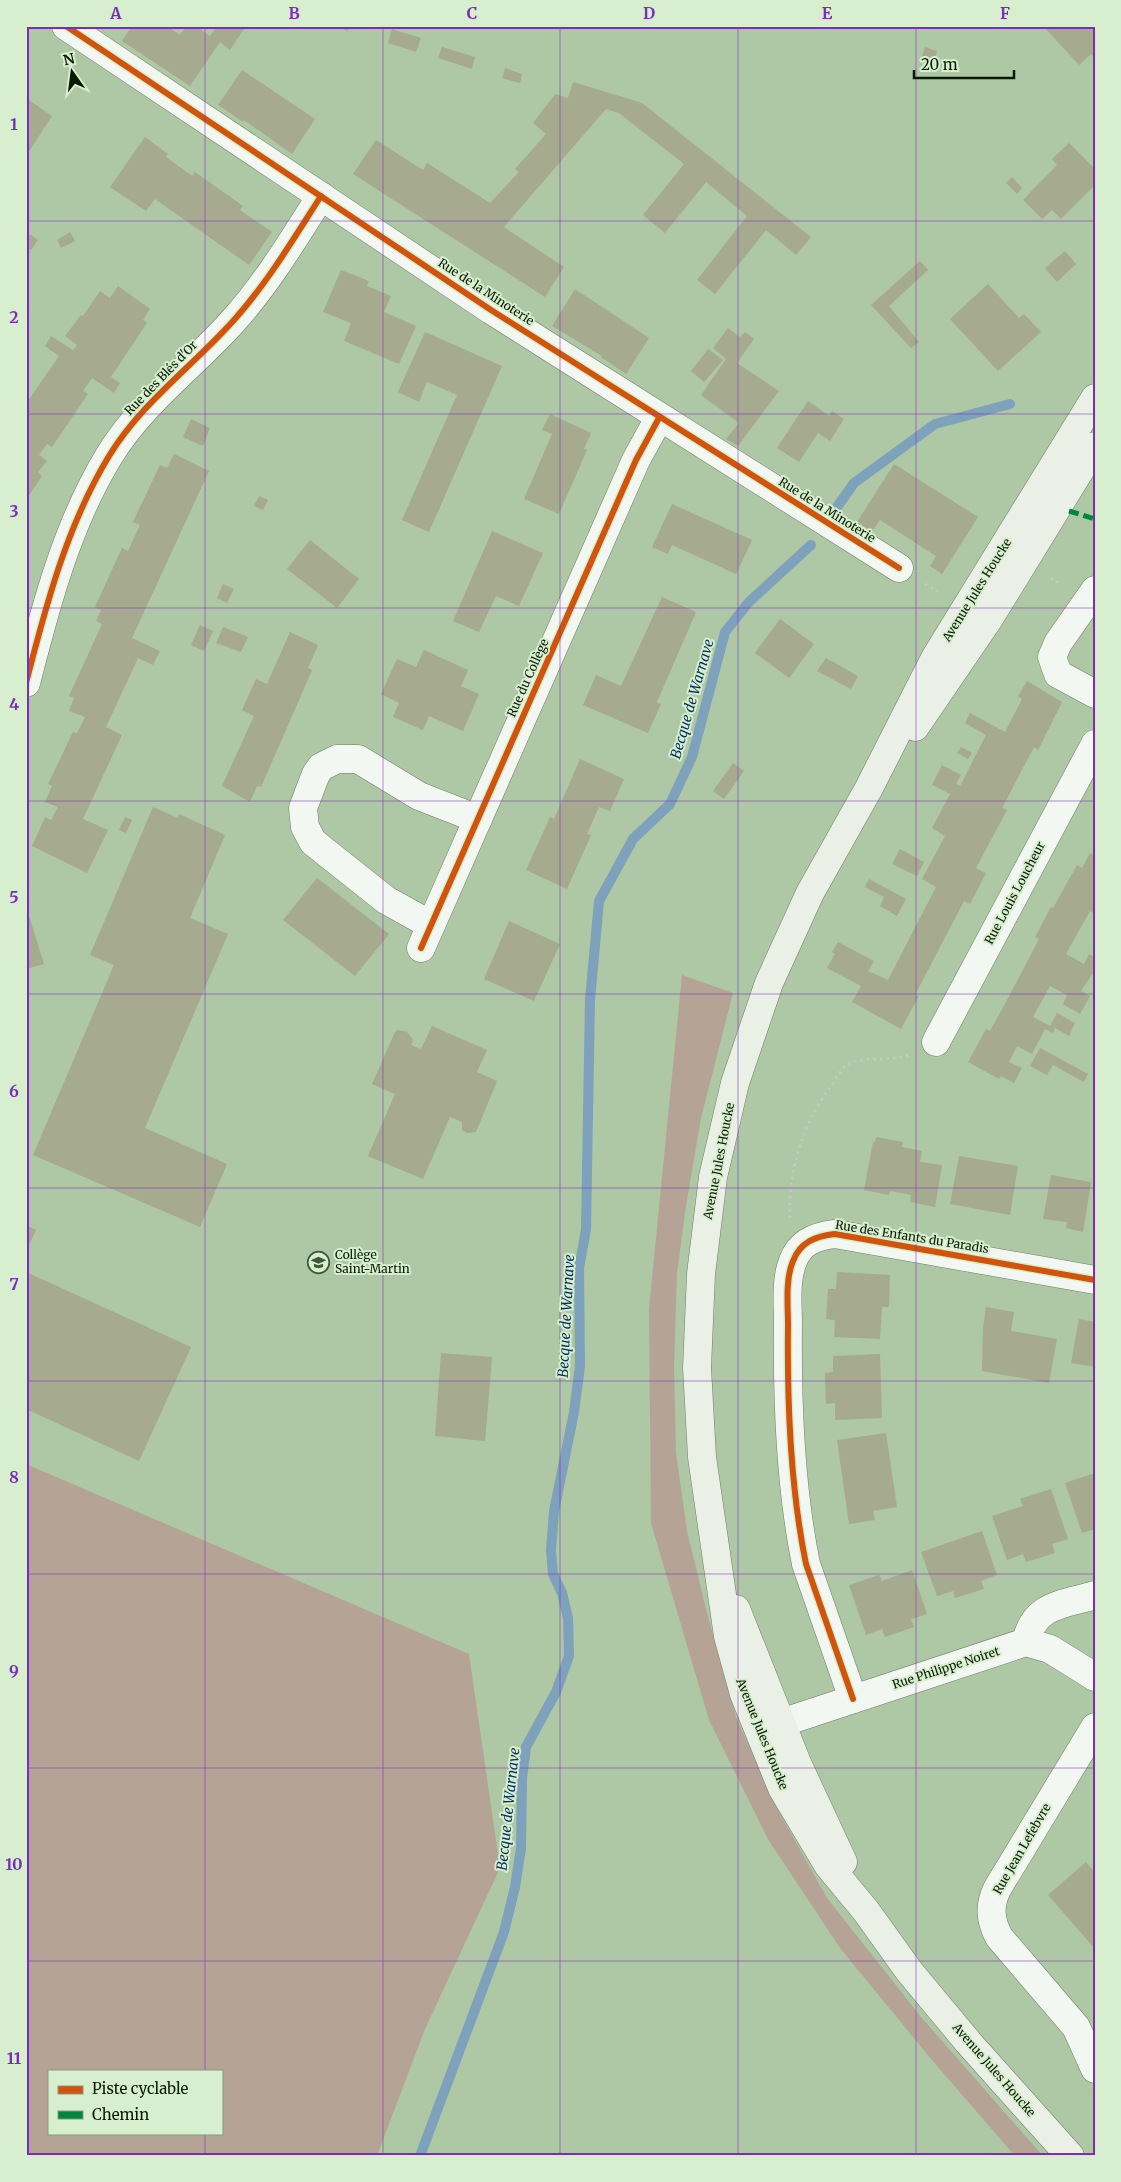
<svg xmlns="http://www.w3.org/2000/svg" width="1121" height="2182" viewBox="0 0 1121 2182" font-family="Merriweather,serif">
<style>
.green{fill:#b5a495;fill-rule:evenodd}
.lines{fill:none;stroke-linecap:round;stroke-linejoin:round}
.stream{stroke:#7ea1bc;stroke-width:10}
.building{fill:#a6aa8f}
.minor-casing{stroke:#6c7f64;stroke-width:29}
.secondary-casing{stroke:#6c7f64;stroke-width:29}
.path{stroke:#c2cabe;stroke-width:3;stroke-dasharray:2.5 4;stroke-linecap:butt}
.minor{stroke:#f3f7f1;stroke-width:28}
.secondary{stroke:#eaf0e6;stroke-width:28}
.quiet{stroke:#00873e;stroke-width:5;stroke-dasharray:10 5;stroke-linecap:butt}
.cycleway-casing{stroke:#d8efcf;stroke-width:9}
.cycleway{stroke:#d2530b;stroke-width:6}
.grid{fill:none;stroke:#7b2cbf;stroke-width:1;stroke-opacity:0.55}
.labels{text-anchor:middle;stroke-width:4;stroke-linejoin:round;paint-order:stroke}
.street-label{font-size:12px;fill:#091903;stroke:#d8efcf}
.poi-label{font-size:12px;fill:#091903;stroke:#d8efcf;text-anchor:start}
.water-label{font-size:14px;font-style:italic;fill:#082f61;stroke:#d8efcf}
.neatline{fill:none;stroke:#7b2cbf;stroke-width:2}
.grid-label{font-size:16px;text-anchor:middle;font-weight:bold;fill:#7b2cbf}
</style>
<rect width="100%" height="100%" fill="#aec7a4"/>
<g class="green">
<path d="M682,975L733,993L701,1118L686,1206L677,1273L674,1366L676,1453L687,1531L707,1613L736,1717L778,1810L827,1898L921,2017L1043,2156H1015L931,2059L840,1948L769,1841L709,1720L651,1523L649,1309Z"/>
<path d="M26,1464L469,1654L500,1868L425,2029L377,2156H26ZM49,2071H221V2133H49Z"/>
</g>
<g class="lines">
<g class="stream">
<path d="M837,507L854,483L935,424L1010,404"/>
<path d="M420,2156L504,1932L515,1887L521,1848L522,1778L526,1747L556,1692L569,1656L568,1618L562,1593L553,1574L551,1550L554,1511L574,1412L580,1366L579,1269L586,1229L590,1000L599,901L633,839L670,804L692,757L725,632L749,602L811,545"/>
</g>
</g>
<g class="building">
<path d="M132,26H167L180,35L186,26H196L210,36L217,26H246L230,50L220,42L190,86L122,41Z"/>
<path d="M333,26H349L348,31Z"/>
<path d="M1047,26H1095V58L1091,54L1079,65L1045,28Z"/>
<path d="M392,29L421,38L416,52L388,43Z"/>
<path d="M442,47L475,57L472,69L438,58Z"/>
<path d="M925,47L937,51L934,61L922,57Z"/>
<path d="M505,68L522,74L520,83L502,78Z"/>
<path d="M242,70L315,119L292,154L244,120L243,122L218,105Z"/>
<path d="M573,82L642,103L811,237L796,255L766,230L715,294L697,280L747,216L706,182L665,233L643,215L684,164L619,113L606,109L504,227L564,267L545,297L353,174L376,140L423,170L427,163L490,203L519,172L515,169L546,134L533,123L555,94L568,98Z"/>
<path d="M26,98L52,116L26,156Z"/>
<path d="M145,137L168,154L166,157L192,176L195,172L243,206L240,210L272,232L249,265L155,199L146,211L110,187Z"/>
<path d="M1069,143L1095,169V185L1061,219L1052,210L1042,219L1023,200L1057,165L1052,159Z"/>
<path d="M1012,177L1022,188L1017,194L1006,183Z"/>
<path d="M70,232L75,241L61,248L57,240Z"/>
<path d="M30,234L38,240L31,250L26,247V239Z"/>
<path d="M1065,251L1076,264L1057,282L1045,268Z"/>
<path d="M920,261L928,270L889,306L919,342L911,348L871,305Z"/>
<path d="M341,270L369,281L367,286L391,296L384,312L416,326L399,364L344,341L351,323L323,312Z"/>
<path d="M988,284L1019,318L1024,314L1041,332L998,371L950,319Z"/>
<path d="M118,286L150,309L143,320L147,323L111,377L120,383L114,393L92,378L83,391L88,394L52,447L47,444L39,455L47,461L38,472L42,476L26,500V404L59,356L45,346L51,336L73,350L77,345L65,336L81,315L83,316L100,291L110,298Z"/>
<path d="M575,289L649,338L626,374L601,357L602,356L552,326Z"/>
<path d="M728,328L740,337L745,332L754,339L737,363L779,391L738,446L726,439L739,423L701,395L726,359L713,348Z"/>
<path d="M425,332L502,366L429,532L402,520L457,395L427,382L419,402L398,392Z"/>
<path d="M708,349L723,360L704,382L691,371Z"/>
<path d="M808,401L829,416L832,411L844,419L830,441L818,433L799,462L777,448Z"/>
<path d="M550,414L591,433L584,449L587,450L559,514L524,499L552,434L542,430Z"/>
<path d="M191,419L210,428L203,446L183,437Z"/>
<path d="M174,454L209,471L132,638L160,651L153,665L138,658L106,727L122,735L83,819L108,830L87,873L32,846L45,817L51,820L58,807L45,802L52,786L48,784L73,732L77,733L85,717L69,711L74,698L69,696L102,624L96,621L101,610L95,607L122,548L128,551L140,525L133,522L160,465L167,468Z"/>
<path d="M894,464L978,517L942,574L930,566L936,556L880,520L872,531L857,522Z"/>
<path d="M259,496L268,500L263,510L254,506Z"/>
<path d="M672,504L752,540L736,574L672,545L668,554L652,547Z"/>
<path d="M492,531L543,553L519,606L496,596L479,632L453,621Z"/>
<path d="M310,540L359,579L337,608L287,569Z"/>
<path d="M223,584L234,589L227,603L217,598Z"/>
<path d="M662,597L696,612L657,702L661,704L648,733L583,705L596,675L621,686Z"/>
<path d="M780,619L814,644L789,678L755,653Z"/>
<path d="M200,625L213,631L204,651L191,645Z"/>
<path d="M223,627L248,637L241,652L216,643Z"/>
<path d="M290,632L318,645L308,668L312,670L286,730L261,787L257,786L250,802L222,786L254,716L242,710L256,679L267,684Z"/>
<path d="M424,650L468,670L461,686L479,694L463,731L429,716L423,730L393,717L399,703L381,694L397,659L416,667Z"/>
<path d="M826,658L858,676L851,689L817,671Z"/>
<path d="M1027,681L1062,702L1038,750L1034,747L1002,808L1007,810L976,868L986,873L970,904L964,901L915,995L919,996L901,1029L852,1002L861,986L827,968L835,954L832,952L838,942L874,961L868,971L888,980L936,887L922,879L945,836L932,828L950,794L932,785L942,765L961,775L956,784L960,786L986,735L965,723L970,713L1005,732L1022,699L1018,696Z"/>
<path d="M961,747L972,753L968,759L957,753Z"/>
<path d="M580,759L624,779L610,811L599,807L587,834L591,835L567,889L526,870L550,817L554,819Z"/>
<path d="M733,763L744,771L724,799L713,791Z"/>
<path d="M153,807L178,818L179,814L225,835L190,918L228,934L145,1128L227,1164L200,1227L33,1155L114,965L90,955Z"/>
<path d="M125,817L132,820L126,833L119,830Z"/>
<path d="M900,849L924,862L917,876L892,864Z"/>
<path d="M1090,853L1095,856V914L1090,911L1066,954L1084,964L1089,954L1095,957V970L1081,991L1090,996L1080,1014L1063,1004L1067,995L1050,986L1033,1017L1050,1026L1057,1013L1075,1023L1069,1036L1055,1028L1053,1033L1045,1029L1032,1054L1017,1046L1009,1062L1022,1068L1014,1083L1001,1076L999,1079L968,1062L986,1029L990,1031L1006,1002L1039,939L1035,937L1051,907L1053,908L1077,865L1082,868Z"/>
<path d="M317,878L389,934L355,976L283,920Z"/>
<path d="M869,879L906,899L897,916L880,906L884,897L865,887Z"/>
<path d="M29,916L44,964L26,969V917Z"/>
<path d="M509,921L560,944L534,1001L484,979Z"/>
<path d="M432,1026L487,1050L477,1072L497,1081L476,1132L467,1133L462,1130V1122L450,1117L423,1179L368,1156L395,1094L372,1084L395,1032L398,1030L407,1032L413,1040L411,1045L421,1049Z"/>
<path d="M1040,1048L1088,1074L1084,1082L1053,1065L1047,1075L1030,1066Z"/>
<path d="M876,1137L903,1142L902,1147L922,1151L920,1162L942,1165L935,1207L910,1202L911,1195L890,1191L889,1195L864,1190L873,1142H875Z"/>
<path d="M959,1156L1018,1166L1010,1215L950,1204Z"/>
<path d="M1051,1175L1091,1182L1083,1232L1066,1228L1067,1222L1043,1219Z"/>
<path d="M26,1225L36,1230L26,1251Z"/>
<path d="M26,1272L191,1347L139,1461L26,1409Z"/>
<path d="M837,1272L890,1275L889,1307H882L880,1339L834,1337L835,1320L826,1319L828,1289H836Z"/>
<path d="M986,1307L1014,1312L1011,1331L1057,1339L1049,1383L982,1371L983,1328Z"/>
<path d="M1079,1319L1095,1322V1367L1071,1363Z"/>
<path d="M441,1353L492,1357L485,1441L435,1436Z"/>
<path d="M880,1354L882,1418L835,1420V1403L826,1404L825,1373L833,1372V1356Z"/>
<path d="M886,1433L897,1507L873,1511L875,1520L849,1524L837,1440Z"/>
<path d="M1095,1473V1529L1082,1533L1065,1483Z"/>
<path d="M1051,1489L1068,1539L1052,1544L1055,1553L1026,1562L1023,1554L1007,1560L992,1516L1023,1506L1020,1499Z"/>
<path d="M982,1531L997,1575L981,1581L984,1589L955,1598L953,1591L937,1596L921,1552Z"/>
<path d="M912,1570L927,1614L911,1619L914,1627L885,1637L882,1629L866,1635L849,1585L879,1575L882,1581Z"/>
<path d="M1086,1862L1095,1873V1949L1048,1895Z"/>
</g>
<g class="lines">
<defs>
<g id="minor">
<path d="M66,26L491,310L899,568"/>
<path d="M1095,590L1058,643L1052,657L1058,674L1095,694"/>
<path d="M26,683C46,605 67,525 109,456C142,402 193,366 234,320C268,282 294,238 321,196"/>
<path d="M431,925L386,900L313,842L305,827L303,808L316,774L321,767L337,759H358L419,796L478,819"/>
<path d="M421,948L636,460L659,418"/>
<path d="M936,1042L1095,744"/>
<path d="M1026,1642C1034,1604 1062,1605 1095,1595"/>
<path d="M853,1699L806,1564C790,1486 787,1404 788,1325C788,1305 785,1280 793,1261C800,1242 816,1236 835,1234L1095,1280"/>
<path d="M781,1723L1026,1642L1050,1649L1095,1677"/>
<path d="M1095,1727L997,1889C989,1906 990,1920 999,1937L1076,2027L1095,2069"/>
</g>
<g id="secondary">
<path d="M915,727L990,617L1095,446"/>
<path d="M736,1609L797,1763L843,1862"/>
<path d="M1070,2156L968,2042L909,1971L866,1911L828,1865L782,1788L744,1694L728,1636L702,1457L697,1368L701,1274L713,1177L735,1083L769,983L810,893L869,788L935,658L1095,398"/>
</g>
</defs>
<use href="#minor" class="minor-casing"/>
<use href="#secondary" class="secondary-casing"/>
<g class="path">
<path d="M1051,578L1062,585"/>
<path d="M925,584L939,592"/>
<path d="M790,1218C788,1169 803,1123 832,1085C836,1079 840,1071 845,1066C859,1055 891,1062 909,1055"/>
</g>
<use href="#minor" class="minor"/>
<use href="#secondary" class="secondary"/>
<path class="quiet" d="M1069,511L1095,519"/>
<defs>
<g id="cycleway">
<path d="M66,26L491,310L899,568"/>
<path d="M26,683C46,605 67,525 109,456C142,402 193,366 234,320C268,282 294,238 321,196"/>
<path d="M421,948L636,460L659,418"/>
<path d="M853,1699L806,1564C790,1486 787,1404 788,1325C788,1305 785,1280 793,1261C800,1242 816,1236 835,1234L1095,1280"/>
</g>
</defs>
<use href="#cycleway" class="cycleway-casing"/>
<use href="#cycleway" class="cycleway"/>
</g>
<path class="grid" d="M205,26V2071M383,26V2156M560,26V2156M738,26V2156M916,26V2156M26,221H1095M26,414H1095M26,608H1095M26,801H1095M26,994H1095M26,1188H1095M26,1381H1095M26,1574H1095M26,1768H1095M26,1961H1095M205,2133V2156"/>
<defs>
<symbol id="school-ring" viewBox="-11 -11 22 22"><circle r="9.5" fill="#d8efcf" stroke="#43563b" stroke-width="1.5"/><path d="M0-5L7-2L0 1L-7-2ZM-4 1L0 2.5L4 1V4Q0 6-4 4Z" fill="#43563b"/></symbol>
</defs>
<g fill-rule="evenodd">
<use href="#school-ring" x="306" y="1250" width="25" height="25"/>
</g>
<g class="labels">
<g class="street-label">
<text transform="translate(486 292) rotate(33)" y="4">Rue de la Minoterie</text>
<text transform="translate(161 378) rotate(-46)" y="4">Rue des Blés d'Or</text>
<text transform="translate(827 510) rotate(32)" y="4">Rue de la Minoterie</text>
<text transform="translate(977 590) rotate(-58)" y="4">Avenue Jules Houcke</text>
<text transform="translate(528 678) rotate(-66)" y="4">Rue du Collège</text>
<text transform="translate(1015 893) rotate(-62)" y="4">Rue Louis Loucheur</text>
<text transform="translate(719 1161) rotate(-79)" y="4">Avenue Jules Houcke</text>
<text transform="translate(912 1237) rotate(9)" y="4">Rue des Enfants du Paradis</text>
<text transform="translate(946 1668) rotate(-18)" y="4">Rue Philippe Noiret</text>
<text transform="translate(762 1734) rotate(68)" y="4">Avenue Jules Houcke</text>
<text transform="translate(1022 1849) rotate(-60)" y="4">Rue Jean Lefebvre</text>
<text transform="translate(994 2070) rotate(49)" y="4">Avenue Jules Houcke</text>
</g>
<g class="poi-label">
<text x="335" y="1259">Collège<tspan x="335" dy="14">Saint-Martin</tspan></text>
</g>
<g class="water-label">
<text transform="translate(692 699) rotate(-74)" y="5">Becque de Warnave</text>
<text transform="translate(566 1316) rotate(-87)" y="5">Becque de Warnave</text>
<text transform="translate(508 1809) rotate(-84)" y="5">Becque de Warnave</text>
</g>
</g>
<rect width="1121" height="2182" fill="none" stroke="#d8efcf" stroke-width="55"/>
<rect x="48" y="2070" width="175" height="65" fill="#d8efcf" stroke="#85997d"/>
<rect x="58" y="2086" width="25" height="8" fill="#d2530b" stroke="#85997d"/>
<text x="92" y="2094" font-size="15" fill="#091903">Piste cyclable</text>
<rect x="58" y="2111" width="25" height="8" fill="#00873e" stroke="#85997d"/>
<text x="92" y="2120" font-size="15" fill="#091903">Chemin</text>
<g transform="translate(72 72) rotate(346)" stroke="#d8efcf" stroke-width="4" paint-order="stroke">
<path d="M0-4L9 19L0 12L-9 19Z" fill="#091903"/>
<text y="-8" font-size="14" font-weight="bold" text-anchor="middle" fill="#091903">N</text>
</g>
<path d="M914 70v8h100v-8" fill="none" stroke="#091903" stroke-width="2.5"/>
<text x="921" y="70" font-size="15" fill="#091903" stroke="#d8efcf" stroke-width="4" paint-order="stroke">20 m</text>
<rect x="28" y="28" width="1066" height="2126" class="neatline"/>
<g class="grid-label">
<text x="116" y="19">A</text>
<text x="294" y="19">B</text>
<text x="472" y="19">C</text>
<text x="649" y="19">D</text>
<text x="827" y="19">E</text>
<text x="1005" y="19">F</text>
<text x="14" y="130">1</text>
<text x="14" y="323">2</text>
<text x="14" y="517">3</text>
<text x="14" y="710">4</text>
<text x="14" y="903">5</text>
<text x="14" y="1097">6</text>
<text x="14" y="1290">7</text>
<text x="14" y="1483">8</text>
<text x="14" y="1677">9</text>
<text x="14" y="1870">10</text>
<text x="14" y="2064">11</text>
</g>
</svg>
